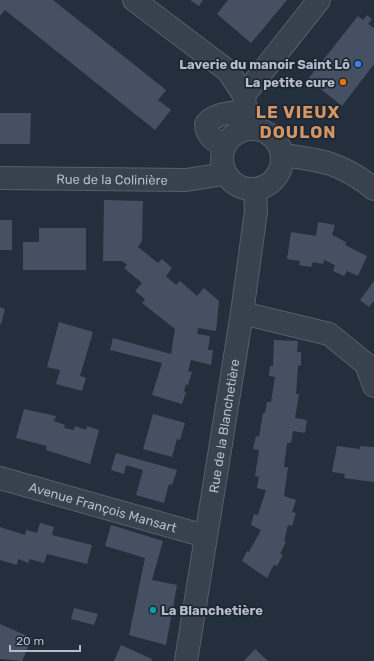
<svg xmlns="http://www.w3.org/2000/svg" width="374" height="661" viewBox="0 0 374 661" font-family="Rubik,sans-serif">
<style>
.building{fill:#455162}
.lines{fill:none;stroke-linecap:round;stroke-linejoin:round}
.minor-casing{stroke:#565f6c;stroke-width:24}
.minor{stroke:#38414e;stroke-width:22}
.shop-dot{fill:#3f7fe0;stroke:#1d2633;stroke-width:1.5}
.food-dot{fill:#e8710a;stroke:#1d2633;stroke-width:1.5}
.culture-dot{fill:#0f9aa8;stroke:#1d2633;stroke-width:1.5}
.labels{text-anchor:middle;stroke-width:3.5;stroke-linejoin:round;paint-order:stroke}
.poi-label{font-size:13px;font-weight:bold;fill:#b4bcc9;stroke:#1d2633;text-anchor:end}
.street-label{font-size:13px;fill:#b4bcc9;stroke:#1d2633}
.district-label{font-size:17px;font-weight:bold;letter-spacing:1px;fill:#d59563;stroke:#1d2633}
</style>
<rect width="100%" height="100%" fill="#242f3e"/>
<g class="building">
<path d="M0,0H53L166,90L158,100L171,110L155,130L5,10L0,16Z"/>
<path d="M190,0H203L199,6Z"/>
<path d="M228,0H287L251,43L217,14Z"/>
<path d="M367,15L372,19L368,24L374,28V64L342,106L308,79L358,16L363,20Z"/>
<path d="M0,113H31L30,144H0Z"/>
<path d="M104,200L143,201L142,241L138,247L158,263L162,259L172,268L166,276L176,285L180,281L197,296L204,288L219,301L216,331L198,328L197,334L210,336L208,350H213L211,365L191,360L188,371L192,372L188,385L186,384L184,391L186,392L182,404L152,395L162,363L110,350L113,338L171,354L175,329L142,303L145,299L135,291L142,283L124,268L127,265L122,261H103Z"/>
<rect x="0" y="220" width="12" height="30"/>
<path d="M318,222L335,225L332,235L346,242L345,245L367,256L358,276L347,271L344,276L333,271L335,265L324,260L323,264L313,262L311,267L299,265L300,261L287,259L291,232L316,236Z"/>
<path d="M39,228H86V270H23V242H39Z"/>
<path d="M374,281V301L369,307L360,300Z"/>
<path d="M0,307L5,309L1,324H0Z"/>
<path d="M59,322L93,332L80,376L86,378L82,391L56,384L60,370L47,367Z"/>
<path d="M274,340L298,341L297,352H301V366L298,365L296,394H299L295,418L307,420L305,433L293,431L291,443H287L284,467H288L284,496L296,500L292,512L296,513L292,526L288,525L284,541L286,542L280,554L283,555L277,566L274,565L267,578L242,561L247,551L249,552L261,530L251,525L254,514L258,515L266,490L257,488L259,477L255,476L259,450L253,449L256,436L259,437L263,413H265L267,402H271L275,377L269,376L270,366H273Z"/>
<path d="M24,409L56,416L54,421L65,425L64,428L74,430L75,426L86,430L87,426L99,430L90,464L46,450L47,446L16,438Z"/>
<path d="M153,414L185,423L180,440L177,439L172,457L143,449Z"/>
<path d="M337,446L360,449V446L374,447V482L344,478L345,474L332,472Z"/>
<path d="M116,453L177,470L172,485L169,484L164,503L136,495L143,470L126,465L124,474L111,470Z"/>
<path d="M40,523L54,527L52,535L92,545L87,564L47,554L44,563L29,559V563L18,559L17,565L0,560V527L25,535L26,530L37,533Z"/>
<path d="M111,525L163,541L152,580L177,585L166,645L129,635L145,558L105,546Z"/>
<path d="M74,608L98,614L94,625L71,619Z"/>
<path d="M0,624L32,638L22,661L0,659Z"/>
<path d="M121,645L152,659L151,661H114Z"/>
<path d="M255,649L268,661H244Z"/>
</g>
<g class="lines">
<defs>
<g id="minor">
<path d="M134,0L228,71L244,95L247,129"/>
<path d="M244,95L319,0"/>
<circle cx="252" cy="159" r="30"/>
<path d="M224,146C215,141 206,136 206,124C215,113 232,113 245,111"/>
<path d="M282,155C322,160 342,163 374,189"/>
<path id="s1" d="M0,178L186,180L224,174"/>
<path d="M242,313L329,334L366,364L374,386"/>
<path id="s2" d="M0,478L205,536"/>
<path id="s3" d="M186,661L242,313L256,211L255,190"/>
</g>
</defs>
<use href="#minor" class="minor-casing"/>
<use href="#minor" class="minor"/>
</g>
<circle class="shop-dot" cx="358" cy="64" r="4"/>
<circle class="food-dot" cx="343" cy="82" r="4"/>
<circle class="culture-dot" cx="153" cy="610" r="4"/>
<g class="labels">
<g class="poi-label">
<text x="350" y="69">Laverie du manoir Saint Lô</text>
<text x="335" y="87">La petite cure</text>
<text x="161" y="615" text-anchor="start">La Blanchetière</text>
</g>
<g class="street-label">
<text dy="5" stroke="none"><textPath href="#s1" startOffset="112">Rue de la Colinière</textPath></text>
<text dy="5" stroke="none"><textPath href="#s3" startOffset="238">Rue de la Blanchetière</textPath></text>
<text dy="5" stroke="none"><textPath href="#s2" startOffset="107">Avenue François Mansart</textPath></text>
</g>
<g class="district-label">
<text x="298" y="118">LE VIEUX<tspan x="298" dy="20">DOULON</tspan></text>
</g>
</g>
<path d="M10 645v6h70v-6" fill="none" stroke="#b4bcc9" stroke-width="2"/>
<text x="16" y="645" font-size="12" fill="#b4bcc9" stroke="#1d2633" stroke-width="3" paint-order="stroke">20 m</text>
</svg>
